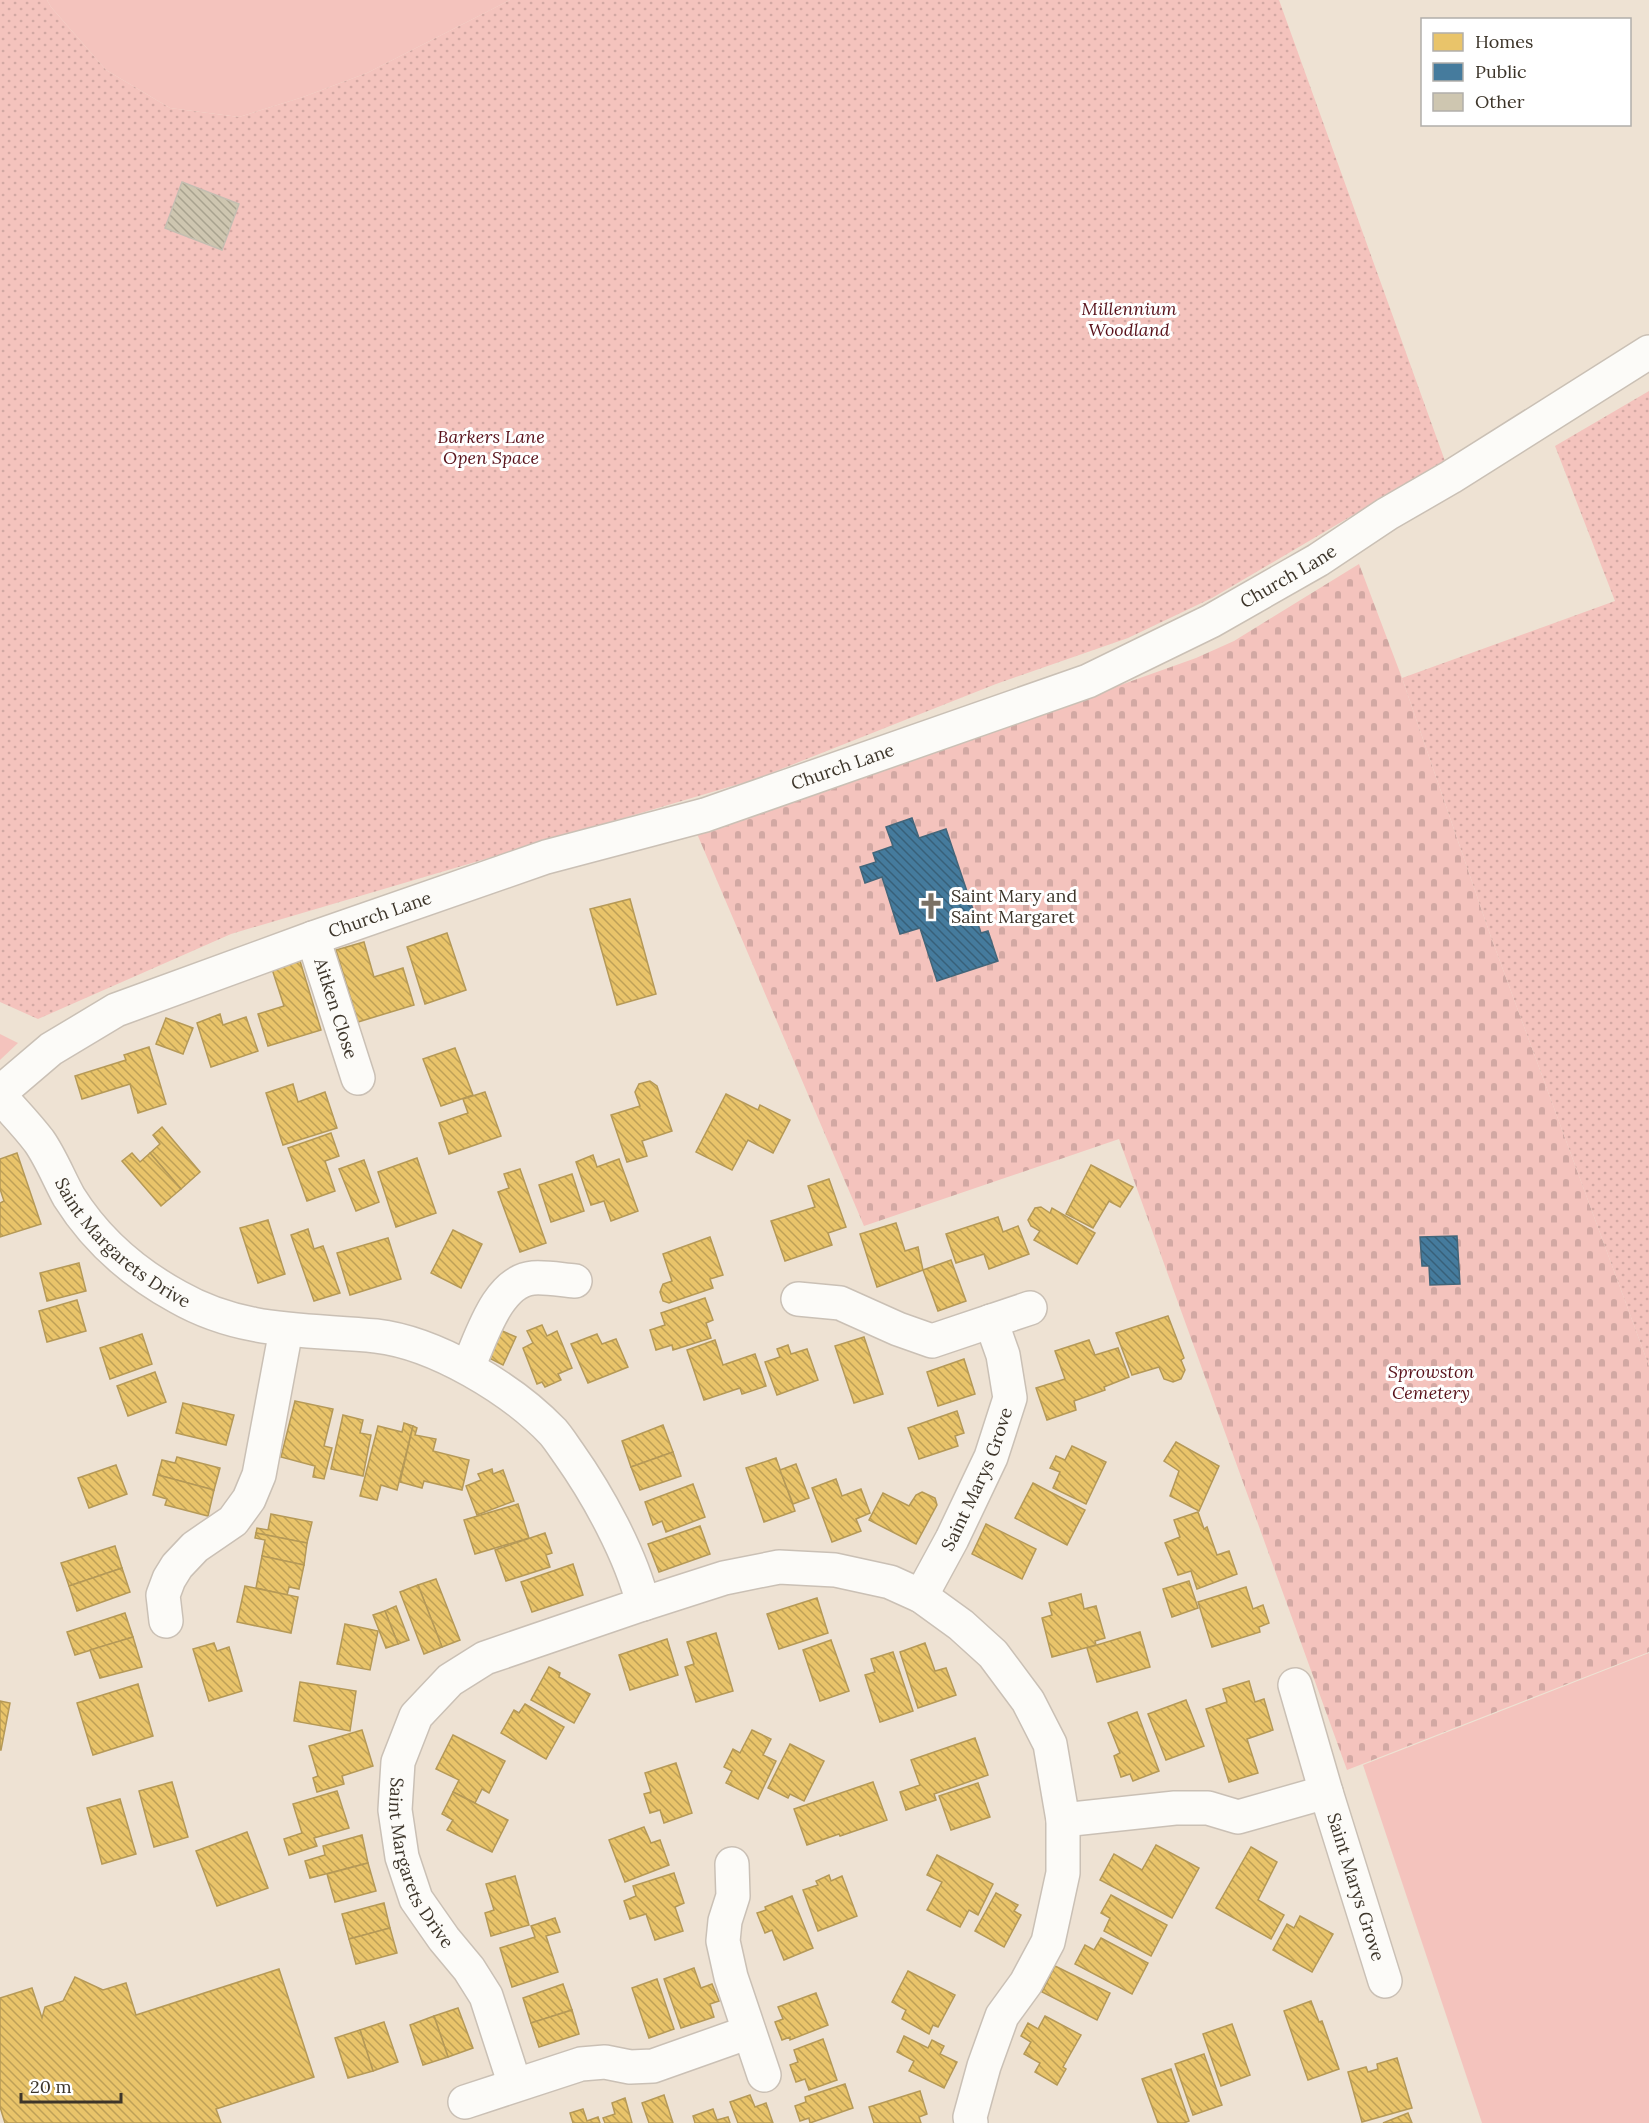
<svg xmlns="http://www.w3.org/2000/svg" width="1649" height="2123" viewBox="0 0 1649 2123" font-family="Lora,serif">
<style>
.grass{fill:#f4c3bd}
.cemetery{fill:url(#cemetery-stones)}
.park{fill:url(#park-dots)}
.homes{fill:url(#homes-back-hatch);stroke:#b59957;stroke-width:1.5}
.public{fill:url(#public-back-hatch);stroke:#43667a;stroke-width:1.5}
.building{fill:url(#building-back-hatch);stroke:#c4beb1;stroke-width:1.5}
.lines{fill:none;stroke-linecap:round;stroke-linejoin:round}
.minor-casing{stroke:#cac0b5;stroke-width:36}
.minor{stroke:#fcfbf8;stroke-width:33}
.labels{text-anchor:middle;stroke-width:6;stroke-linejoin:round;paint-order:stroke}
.park-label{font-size:18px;font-style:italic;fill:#59121b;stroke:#fff}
.street-label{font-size:18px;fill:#3d352a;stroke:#fff}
.poi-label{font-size:18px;fill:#3d352a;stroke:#fff;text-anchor:start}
</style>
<defs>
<pattern id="cemetery-stones" width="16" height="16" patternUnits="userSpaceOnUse" patternTransform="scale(1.5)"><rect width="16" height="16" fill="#f4c3bd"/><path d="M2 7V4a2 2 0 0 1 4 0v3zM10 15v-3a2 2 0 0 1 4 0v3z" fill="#d2a8a3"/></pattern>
<pattern id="park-dots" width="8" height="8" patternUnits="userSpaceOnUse" patternTransform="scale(1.5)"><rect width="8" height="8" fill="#f4c3bd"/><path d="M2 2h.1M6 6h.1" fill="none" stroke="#d2a8a3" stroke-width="1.8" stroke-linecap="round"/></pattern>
<pattern id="homes-back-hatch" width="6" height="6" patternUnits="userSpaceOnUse" patternTransform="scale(1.5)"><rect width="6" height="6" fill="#e9c46a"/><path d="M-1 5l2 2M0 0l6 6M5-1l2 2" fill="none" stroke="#bea057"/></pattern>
<pattern id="public-back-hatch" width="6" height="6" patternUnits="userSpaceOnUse" patternTransform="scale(1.5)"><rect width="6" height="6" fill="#457b9d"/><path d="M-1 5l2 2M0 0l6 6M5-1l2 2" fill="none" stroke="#386079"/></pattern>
<pattern id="building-back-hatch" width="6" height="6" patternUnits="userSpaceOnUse" patternTransform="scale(1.5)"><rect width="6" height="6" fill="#cec6b0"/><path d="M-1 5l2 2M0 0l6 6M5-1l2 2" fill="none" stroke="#a8a28f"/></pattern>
</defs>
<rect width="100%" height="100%" fill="#eee2d3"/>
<g class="grass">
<path d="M47,0H510L367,73L303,97L239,117L170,108L106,70L51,7Z"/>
<path d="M0,1034L18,1043L0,1060Z"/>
<path d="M1649,1653V2123H1482L1363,1765Z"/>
</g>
<path class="cemetery" d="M1359,564L1402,678L1491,937L1649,1366V1652L1347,1770L1119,1139L864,1226L695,829L711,831L1196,658L1234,641Z"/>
<g class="park">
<path d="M0,0H47L51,7L106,70L170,108L239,117L303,97L367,73L510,0H1279L1445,461L1212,598L1128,638L996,684L756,779L231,934L38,1019L0,1002Z"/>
<path d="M1649,391V1366L1491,937L1402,678L1615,601L1555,446Z"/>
</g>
<g class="homes">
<path d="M630,899L656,994L617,1005L590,909Z"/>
<path d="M447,933L466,990L425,1004L407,947Z"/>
<path d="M364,942L374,977L403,968L414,1005L358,1022L336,950Z"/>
<path d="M300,961L321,1030L268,1046L258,1014L284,1006L272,969Z"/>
<path d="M220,1014L223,1025L246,1017L258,1051L211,1067L197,1023Z"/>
<path d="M166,1018L193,1028L183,1054L156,1044Z"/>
<path d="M149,1047L166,1104L138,1113L130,1084L82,1099L75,1076L126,1060L124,1055Z"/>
<path d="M455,1048L473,1095L441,1106L423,1059Z"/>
<path d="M650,1081L657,1086L672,1131L642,1141L647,1156L627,1162L611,1115L640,1106L635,1092L639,1084Z"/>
<path d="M293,1084L298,1102L325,1092L337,1128L283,1145L266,1093Z"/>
<path d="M485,1092L501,1136L449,1154L439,1123L468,1113L463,1099Z"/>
<path d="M726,1094L758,1110L760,1105L790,1120L773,1153L748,1140L732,1170L696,1152Z"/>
<path d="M162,1127L200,1172L181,1189L150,1153L160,1144L153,1135Z"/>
<path d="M331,1133L339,1156L325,1161L335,1191L307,1201L288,1148Z"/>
<path d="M17,1153L41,1224L0,1237V1203L4,1201L0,1189V1159Z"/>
<path d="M132,1153L140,1162L150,1153L181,1189L161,1206L122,1161Z"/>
<path d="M593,1155L597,1167L619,1159L638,1211L611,1221L604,1201L591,1205L576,1162Z"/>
<path d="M417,1158L436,1213L396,1227L378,1172Z"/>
<path d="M364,1160L379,1202L356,1211L339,1169Z"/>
<path d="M1091,1165L1133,1187L1120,1207L1109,1201L1093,1228L1066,1214Z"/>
<path d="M520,1169L546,1243L520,1252L498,1192L509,1188L504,1174Z"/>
<path d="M572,1174L584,1211L551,1222L539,1185Z"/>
<path d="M829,1179L846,1227L828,1233L832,1245L785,1261L771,1221L815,1207L808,1186Z"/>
<path d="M1041,1207L1050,1213L1052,1208L1095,1233L1077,1264L1034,1240L1040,1231L1031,1226L1028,1220L1035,1208Z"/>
<path d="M998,1217L1003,1232L1018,1226L1029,1254L989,1269L984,1254L956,1263L946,1234Z"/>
<path d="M268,1220L285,1274L258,1283L240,1228Z"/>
<path d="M896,1223L905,1251L918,1247L923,1270L877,1287L860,1234Z"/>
<path d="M308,1229L314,1249L323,1246L340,1293L314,1301L291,1235Z"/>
<path d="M453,1230L482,1244L461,1288L431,1273Z"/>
<path d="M710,1237L723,1275L710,1279L713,1288L669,1303L663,1301L660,1292L663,1284L672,1281L663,1254Z"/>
<path d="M388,1238L401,1279L350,1295L337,1253Z"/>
<path d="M951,1260L966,1301L938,1311L923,1270Z"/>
<path d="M79,1263L86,1291L47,1301L40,1273Z"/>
<path d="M705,1298L713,1320L706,1323L711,1338L673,1350L672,1345L656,1350L650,1330L665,1325L661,1313Z"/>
<path d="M77,1300L86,1331L47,1342L39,1311Z"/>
<path d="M1168,1316L1184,1358L1181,1360L1185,1370L1181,1379L1173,1382L1164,1379L1159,1367L1132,1375L1116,1333Z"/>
<path d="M542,1325L547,1336L557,1331L572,1368L558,1374L561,1380L545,1387L542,1382L537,1384L523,1348L533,1343L527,1331Z"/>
<path d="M500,1330L516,1337L503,1365L487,1357Z"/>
<path d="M142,1334L152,1364L110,1379L100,1348Z"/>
<path d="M597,1334L602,1344L616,1339L628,1367L588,1383L571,1344Z"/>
<path d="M864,1337L883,1394L854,1403L835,1346Z"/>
<path d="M715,1340L723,1365L755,1354L766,1386L742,1394L740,1388L704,1400L687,1350Z"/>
<path d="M1089,1340L1095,1355L1118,1348L1129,1377L1104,1387L1105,1390L1074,1401L1076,1410L1047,1420L1036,1388L1065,1379L1055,1351Z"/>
<path d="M788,1345L791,1354L807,1349L818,1380L777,1395L765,1362L780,1357L777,1349Z"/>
<path d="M964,1359L975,1394L938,1406L927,1372Z"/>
<path d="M155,1372L166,1402L128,1416L117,1386Z"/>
<path d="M295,1401L333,1409L324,1446L332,1448L324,1479L313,1477L315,1466L281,1457Z"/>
<path d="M183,1403L234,1415L226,1445L176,1433Z"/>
<path d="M957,1411L964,1433L955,1436L958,1446L919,1459L908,1428Z"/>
<path d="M343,1415L363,1420L360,1433L371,1435L363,1476L331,1469Z"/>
<path d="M404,1423L413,1426L397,1490L381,1485L377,1500L360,1496L378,1426L402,1432Z"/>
<path d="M663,1425L673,1452L631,1467L622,1441Z"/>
<path d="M413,1426L417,1428L415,1435L436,1439L433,1451L469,1460L462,1490L424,1481L422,1488L400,1482Z"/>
<path d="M1176,1442L1219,1466L1199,1511L1170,1496L1179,1471L1164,1461Z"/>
<path d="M1072,1446L1106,1462L1086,1504L1053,1488L1060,1472L1050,1468L1056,1456L1065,1460Z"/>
<path d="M673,1452L681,1476L640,1490L631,1467Z"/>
<path d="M177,1457L220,1468L214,1490L158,1475L162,1460L175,1463Z"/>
<path d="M776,1458L795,1511L764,1522L746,1468Z"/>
<path d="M796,1464L809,1498L793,1504L780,1470Z"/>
<path d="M116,1465L127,1494L89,1508L78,1478Z"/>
<path d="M492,1469L493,1474L503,1470L514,1501L477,1515L466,1486L481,1480L478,1474Z"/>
<path d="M158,1475L214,1490L208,1516L165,1505L167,1499L153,1495Z"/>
<path d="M836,1479L842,1496L861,1489L870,1513L856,1519L861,1531L832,1542L812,1488Z"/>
<path d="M1033,1483L1085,1510L1067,1545L1015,1518Z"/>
<path d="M693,1484L705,1517L666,1532L662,1521L653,1525L645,1502Z"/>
<path d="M922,1492L935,1498L937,1505L916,1544L869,1520L883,1493L909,1506L916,1495Z"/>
<path d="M518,1504L529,1538L475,1554L464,1520Z"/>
<path d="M1198,1512L1204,1529L1207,1527L1217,1555L1229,1551L1237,1574L1197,1589L1191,1571L1178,1575L1165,1543L1180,1537L1174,1520Z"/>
<path d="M271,1514L312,1522L307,1543L256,1533L257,1528L268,1530Z"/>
<path d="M986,1524L1036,1549L1022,1579L972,1554Z"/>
<path d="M700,1526L710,1554L659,1572L648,1544Z"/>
<path d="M256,1533L307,1543L304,1565L262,1556L265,1540L255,1538Z"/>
<path d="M545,1533L552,1553L546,1555L550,1567L506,1581L495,1550Z"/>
<path d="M115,1546L122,1568L69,1586L61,1563Z"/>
<path d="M262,1556L304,1565L299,1589L289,1587L287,1595L256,1588Z"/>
<path d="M573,1564L583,1595L532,1612L521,1582Z"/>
<path d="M122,1568L130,1592L77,1611L69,1586Z"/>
<path d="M436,1579L460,1640L442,1647L418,1585Z"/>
<path d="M1189,1581L1198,1608L1172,1617L1163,1589Z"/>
<path d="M418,1585L442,1647L424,1654L400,1592Z"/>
<path d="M245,1586L298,1597L291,1633L237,1622Z"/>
<path d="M1246,1587L1253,1609L1263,1605L1269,1623L1259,1627L1260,1632L1212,1647L1198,1602Z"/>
<path d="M1081,1594L1084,1609L1096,1606L1105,1638L1095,1641L1096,1645L1052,1657L1042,1618L1052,1615L1049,1603Z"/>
<path d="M817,1598L828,1633L779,1649L767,1614Z"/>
<path d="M396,1606L409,1640L398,1644L385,1611Z"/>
<path d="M385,1611L398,1644L386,1648L373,1615Z"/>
<path d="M125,1613L133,1637L75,1655L67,1632Z"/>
<path d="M345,1624L378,1631L370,1670L337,1664Z"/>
<path d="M1140,1632L1150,1667L1097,1682L1087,1648Z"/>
<path d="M716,1633L733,1691L696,1702L685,1667L694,1664L687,1642Z"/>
<path d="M133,1637L142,1667L100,1678L90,1650Z"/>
<path d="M667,1639L678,1675L630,1690L619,1655Z"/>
<path d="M831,1640L849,1691L820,1701L803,1650Z"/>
<path d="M214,1643L217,1651L229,1647L242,1691L209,1701L193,1649Z"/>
<path d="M925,1643L935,1671L946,1668L956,1695L918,1708L900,1652Z"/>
<path d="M893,1652L913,1711L880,1722L865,1675L875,1672L871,1659Z"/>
<path d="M549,1667L560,1673L559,1677L590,1694L574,1723L531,1700Z"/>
<path d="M1249,1681L1255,1702L1264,1699L1273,1730L1247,1739L1258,1773L1229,1782L1206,1709L1227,1702L1223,1689Z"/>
<path d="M300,1682L356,1691L350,1731L294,1721Z"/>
<path d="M138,1684L153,1736L93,1755L77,1703Z"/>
<path d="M1186,1700L1204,1746L1166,1760L1148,1714Z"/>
<path d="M0,1701L10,1703L1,1750H0Z"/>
<path d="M525,1704L564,1727L546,1759L501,1733L514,1710L519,1713Z"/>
<path d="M1137,1712L1159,1771L1133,1781L1130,1774L1121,1777L1114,1756L1120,1753L1108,1723Z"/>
<path d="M362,1730L373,1766L342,1776L344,1784L317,1792L313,1778L318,1776L309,1746Z"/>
<path d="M752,1730L771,1739L763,1755L776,1761L758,1799L726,1783L732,1771L724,1767L733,1749L740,1753Z"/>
<path d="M453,1735L505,1761L489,1793L482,1789L475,1803L453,1792L459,1780L436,1769Z"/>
<path d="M975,1738L988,1775L934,1794L936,1800L906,1810L900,1792L920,1785L911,1760Z"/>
<path d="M790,1744L824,1761L804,1801L790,1794L788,1798L768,1788Z"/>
<path d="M676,1763L692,1813L664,1823L660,1810L650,1813L644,1794L651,1792L645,1773Z"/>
<path d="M172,1782L188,1837L154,1847L139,1791Z"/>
<path d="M873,1782L887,1820L840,1836L839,1834L807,1845L794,1809Z"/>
<path d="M978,1783L990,1817L951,1830L939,1796Z"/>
<path d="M337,1791L349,1828L314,1838L317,1846L289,1855L284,1839L302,1833L293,1804Z"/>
<path d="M453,1792L508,1820L492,1852L447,1830L453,1820L442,1814Z"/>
<path d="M120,1799L136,1854L102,1864L87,1808Z"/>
<path d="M644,1827L651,1843L660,1840L669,1865L625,1882L609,1840Z"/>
<path d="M247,1832L268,1888L217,1906L196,1851Z"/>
<path d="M362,1835L368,1863L310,1878L305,1861L325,1855L323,1846Z"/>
<path d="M1156,1845L1199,1868L1172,1918L1100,1880L1114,1854L1142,1870Z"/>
<path d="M1251,1847L1277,1862L1258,1900L1284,1915L1271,1939L1216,1908Z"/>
<path d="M937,1855L993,1884L978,1915L969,1910L960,1927L927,1910L942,1882L927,1875Z"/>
<path d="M368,1863L376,1891L335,1902L327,1874Z"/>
<path d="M674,1873L684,1903L675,1907L683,1931L655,1940L646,1914L630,1919L624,1901L636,1896L633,1886Z"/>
<path d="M829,1875L831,1881L842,1876L857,1916L818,1931L803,1890L818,1885L816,1881Z"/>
<path d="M515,1876L529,1925L491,1936L485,1913L494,1910L486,1884Z"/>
<path d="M996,1893L1018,1905L1014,1911L1021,1915L1004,1947L975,1931Z"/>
<path d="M1111,1895L1167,1925L1151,1956L1104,1931L1110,1918L1101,1913Z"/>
<path d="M792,1896L813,1948L784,1960L772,1930L765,1933L757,1913L766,1910L765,1907Z"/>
<path d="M384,1903L390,1928L349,1939L342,1914Z"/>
<path d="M1300,1916L1333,1934L1312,1972L1273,1950L1287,1924L1294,1928Z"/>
<path d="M555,1918L560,1932L546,1936L558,1972L512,1987L500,1948L535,1937L531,1926Z"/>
<path d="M390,1928L397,1953L356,1964L349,1939Z"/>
<path d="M1101,1938L1148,1963L1132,1994L1075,1964L1085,1945L1094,1950Z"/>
<path d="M1055,1966L1110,1993L1097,2020L1042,1992Z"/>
<path d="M694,1968L701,1988L712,1984L719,2001L710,2004L714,2017L681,2028L664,1979Z"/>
<path d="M279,1969L314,2077L216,2109L221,2123H5L0,2107V1998L32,1988L42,2018L45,2007L63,2001L75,1977L103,1990L126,1983L136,2015Z"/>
<path d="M908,1971L955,1995L938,2027L933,2025L929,2034L902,2019L906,2010L892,2002Z"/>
<path d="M657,1979L674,2029L649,2038L632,1988Z"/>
<path d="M563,1984L572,2010L531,2023L523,1998Z"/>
<path d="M816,1993L828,2025L790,2040V2037L782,2040L775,2022L783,2019L778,2007Z"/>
<path d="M1311,2001L1319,2022L1322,2021L1339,2069L1308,2080L1284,2011Z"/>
<path d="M458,2008L473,2048L448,2057L434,2016Z"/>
<path d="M572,2010L579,2034L539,2047L531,2023Z"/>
<path d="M434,2016L448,2057L423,2065L410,2025Z"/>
<path d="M1045,2016L1081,2035L1063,2067L1066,2069L1057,2085L1035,2072L1040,2063L1024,2054L1031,2042L1021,2036L1028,2023L1038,2029Z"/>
<path d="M384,2022L398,2062L373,2071L360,2030Z"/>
<path d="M1232,2024L1250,2075L1221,2086L1203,2034Z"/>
<path d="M360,2030L373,2071L348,2078L335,2038Z"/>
<path d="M904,2036L928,2048L932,2040L944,2046L940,2054L957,2062L944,2088L909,2071L914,2061L897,2052Z"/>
<path d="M823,2039L837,2080L809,2090L805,2079L796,2082L790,2065L798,2062L794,2050Z"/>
<path d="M1204,2054L1222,2105L1193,2115L1175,2064Z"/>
<path d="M1397,2058L1412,2108L1362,2122L1348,2072L1366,2067L1368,2072L1378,2069L1377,2064Z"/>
<path d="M1171,2069L1189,2121L1184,2123H1158L1142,2079Z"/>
<path d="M845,2084L853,2108L810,2123L809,2118L800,2121L795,2106L806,2102L805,2097Z"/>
<path d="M920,2091L927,2114L919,2117L921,2123H874L869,2107Z"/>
<path d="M664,2095L673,2123H649L642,2103Z"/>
<path d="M750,2095L755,2107L766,2103L773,2123H738L730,2102Z"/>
<path d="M625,2098L632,2123H605L603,2118L615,2114L612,2103Z"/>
<path d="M583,2109L587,2121L598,2117L600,2123H573L570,2113Z"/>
<path d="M713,2109L717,2120L728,2117L730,2123H695L693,2116Z"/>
<path d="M1408,2113L1412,2123H1383Z"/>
</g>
<g class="public">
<path d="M912,818L919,838L946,829L981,933L988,931L998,961L937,981L920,928L900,934L882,877L865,883L860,867L876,862L873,853L893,846L886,827Z"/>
<path d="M1457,1236L1460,1284L1430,1285L1429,1266H1422L1420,1237Z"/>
</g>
<path class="building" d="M182,182L239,204L222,250L165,228Z"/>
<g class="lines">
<defs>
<g id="minor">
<path id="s1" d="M313,938L358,1078"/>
<path id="s2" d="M0,1096L10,1084L51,1049L116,1010L313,938L546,857L705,815L1088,681L1211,621L1318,560L1387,514L1451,477L1649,352"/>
<path id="s3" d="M0,1096C13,1111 27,1125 39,1141C51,1158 59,1179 69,1197C96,1240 134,1273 178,1297C243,1334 306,1329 376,1336C436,1343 512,1389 553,1432C559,1439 564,1447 569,1454C598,1495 631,1555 643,1604L485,1658L450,1680L416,1716L398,1762L395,1810L402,1857L416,1899L444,1939L469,1969L486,1996L515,2085"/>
<path d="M798,1299L840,1303L898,1329L932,1341L1030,1308"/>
<path d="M468,1367C481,1339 497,1281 533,1278C547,1277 562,1280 575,1281"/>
<path id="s4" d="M921,1596L952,1539L991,1457L1010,1398L1003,1355L991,1321"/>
<path d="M643,1604L724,1578L779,1567L835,1570L890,1582L921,1596L961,1625L993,1654L1028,1701L1050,1744L1063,1820V1873L1048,1942L1026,1983L1002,2016L984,2066L970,2117L971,2123"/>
<path d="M166,1621L163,1595L169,1579L177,1566L195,1547L233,1521L249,1499L259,1475L286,1330"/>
<path d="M1295,1685L1326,1792"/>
<path id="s5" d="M1063,1820L1175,1808H1208L1238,1817L1326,1792L1385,1981"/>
<path d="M732,1864L733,1896L725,1921L723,1941L731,1977L764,2075"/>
<path d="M465,2102L581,2064L605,2062L630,2067L653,2066L749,2032"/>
</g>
</defs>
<use href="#minor" class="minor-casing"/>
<use href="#minor" class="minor"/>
</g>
<defs>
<symbol id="church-bare" viewBox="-9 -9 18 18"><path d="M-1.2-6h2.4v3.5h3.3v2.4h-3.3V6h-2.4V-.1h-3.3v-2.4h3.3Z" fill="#7b7265" stroke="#fff" stroke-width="2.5" paint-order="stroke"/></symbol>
</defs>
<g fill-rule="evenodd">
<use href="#church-bare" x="912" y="887" width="38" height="38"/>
</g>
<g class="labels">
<g class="park-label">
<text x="1129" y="315">Millennium<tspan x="1129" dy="21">Woodland</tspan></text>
<text x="491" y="443">Barkers Lane<tspan x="491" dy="21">Open Space</tspan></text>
<text x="1431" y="1378">Sprowston<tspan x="1431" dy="21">Cemetery</tspan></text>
</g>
<g class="street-label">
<text dy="6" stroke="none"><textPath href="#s2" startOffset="1398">Church Lane</textPath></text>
<text dy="6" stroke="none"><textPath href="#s2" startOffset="912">Church Lane</textPath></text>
<text dy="6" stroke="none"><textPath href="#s2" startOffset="426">Church Lane</textPath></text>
<text dy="6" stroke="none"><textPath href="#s1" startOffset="74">Aitken Close</textPath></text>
<text dy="6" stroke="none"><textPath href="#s3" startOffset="194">Saint Margarets Drive</textPath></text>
<text dy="6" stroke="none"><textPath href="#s4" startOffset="130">Saint Marys Grove</textPath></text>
<text dy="6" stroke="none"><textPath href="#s3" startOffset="1290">Saint Margarets Drive</textPath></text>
<text dy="6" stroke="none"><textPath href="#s5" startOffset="368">Saint Marys Grove</textPath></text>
</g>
<g class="poi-label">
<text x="951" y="902">Saint Mary and<tspan x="951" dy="21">Saint Margaret</tspan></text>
</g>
</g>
<rect x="1421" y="18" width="210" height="108" fill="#ffffff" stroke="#b1aeaa" stroke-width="1.5"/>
<rect x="1433" y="33" width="30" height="18" fill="#e9c46a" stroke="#b1aeaa" stroke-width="1.5"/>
<text x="1475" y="48" font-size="18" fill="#3d352a">Homes</text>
<rect x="1433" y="63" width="30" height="18" fill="#457b9d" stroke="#b1aeaa" stroke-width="1.5"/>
<text x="1475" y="78" font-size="18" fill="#3d352a">Public</text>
<rect x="1433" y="93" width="30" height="18" fill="#cec6b0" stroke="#b1aeaa" stroke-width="1.5"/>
<text x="1475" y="108" font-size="18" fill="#3d352a">Other</text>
<path d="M21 2093v9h100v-9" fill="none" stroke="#3d352a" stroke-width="3"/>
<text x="30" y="2093" font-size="18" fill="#3d352a" stroke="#ffffff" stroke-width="4.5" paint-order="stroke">20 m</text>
</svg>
